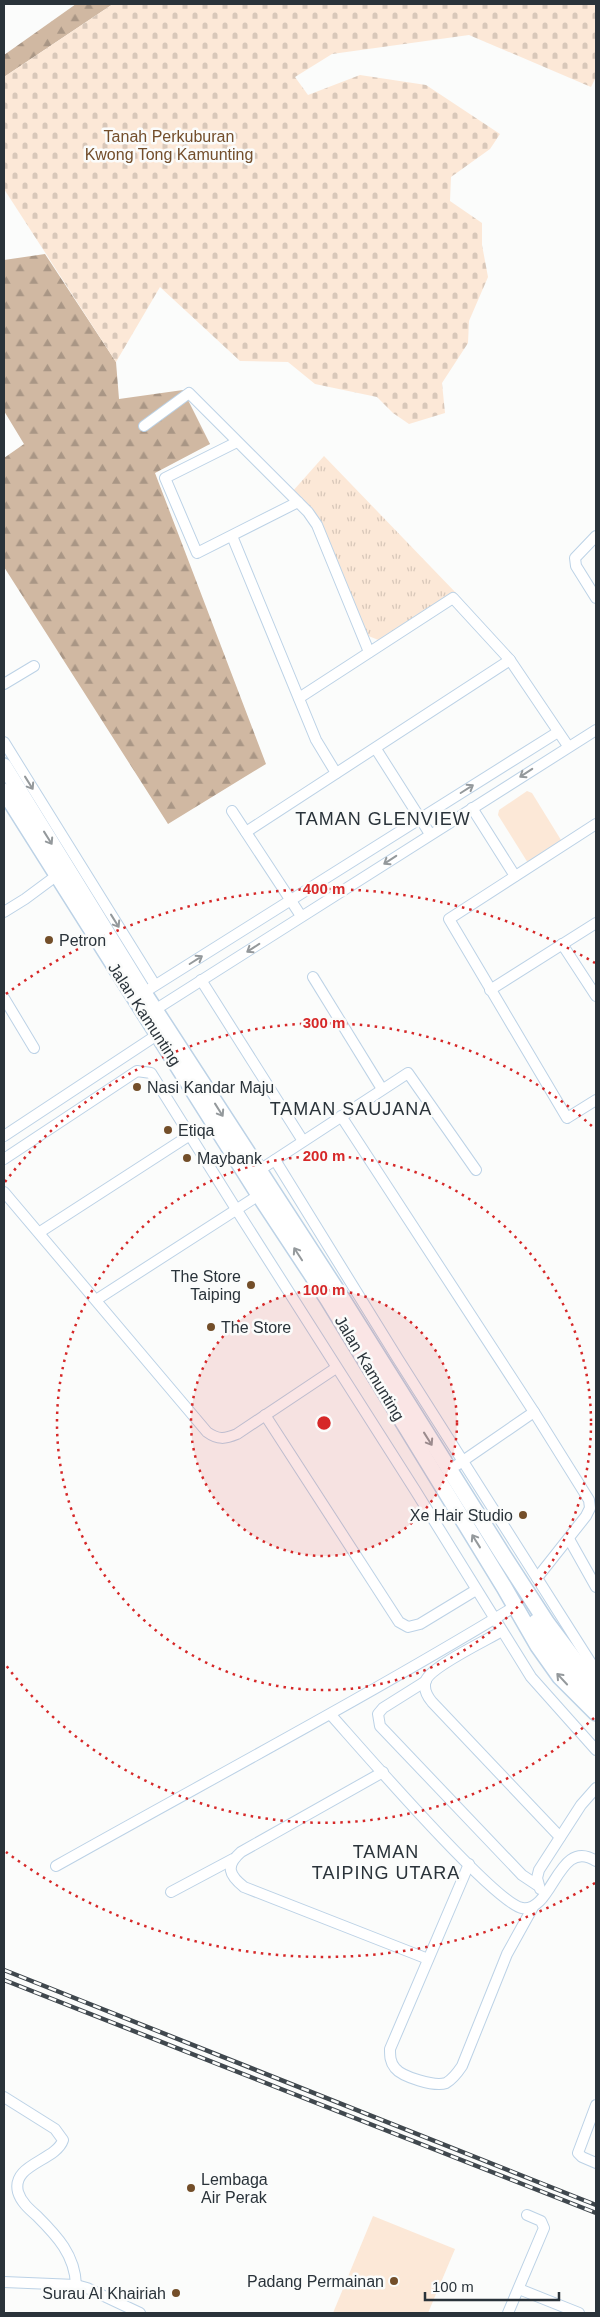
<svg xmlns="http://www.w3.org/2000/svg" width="600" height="2317" viewBox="0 0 600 2317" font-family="Arial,sans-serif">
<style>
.grass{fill:url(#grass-tufts)}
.forest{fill:url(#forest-firs)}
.cemetery{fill:url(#cemetery-stones)}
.green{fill:#fce8d7}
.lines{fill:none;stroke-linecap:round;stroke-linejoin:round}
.street-casing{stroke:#bcd2e6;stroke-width:12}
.secondary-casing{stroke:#bcd2e6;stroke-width:18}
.street{stroke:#fff;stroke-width:10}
.secondary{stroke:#fff;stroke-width:15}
.rail-casing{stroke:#40484e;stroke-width:4.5}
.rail{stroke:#fbfcfb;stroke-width:2.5;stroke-dasharray:8;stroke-linecap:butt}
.oneway{stroke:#94999c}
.ring{fill:none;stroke:#d62828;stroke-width:2.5;stroke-dasharray:2.5 5}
.poi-dot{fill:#734e29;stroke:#fbfcfb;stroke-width:2}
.labels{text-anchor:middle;stroke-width:5;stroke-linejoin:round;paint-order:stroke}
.park-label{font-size:16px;fill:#734e2b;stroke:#fbfcfb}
.poi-label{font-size:16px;fill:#2a333a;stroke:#fbfcfb;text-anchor:start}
.street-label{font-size:16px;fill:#2a333a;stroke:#fbfcfb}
.neighbourhood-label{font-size:18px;letter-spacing:1px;fill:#2a333a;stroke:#fbfcfb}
.centre{fill:#d62828;stroke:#fbfcfb;stroke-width:2.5}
.ring-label{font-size:15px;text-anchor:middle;font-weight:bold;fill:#d62828;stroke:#fbfcfb;stroke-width:5;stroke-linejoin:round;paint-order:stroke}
</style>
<defs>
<pattern id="grass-tufts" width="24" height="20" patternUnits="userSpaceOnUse" patternTransform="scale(1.25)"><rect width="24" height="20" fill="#fce8d7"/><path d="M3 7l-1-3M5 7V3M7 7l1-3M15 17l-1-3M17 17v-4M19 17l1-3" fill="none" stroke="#d8c7b9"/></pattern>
<pattern id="forest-firs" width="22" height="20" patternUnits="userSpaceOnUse" patternTransform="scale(1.25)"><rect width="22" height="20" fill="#d0b8a2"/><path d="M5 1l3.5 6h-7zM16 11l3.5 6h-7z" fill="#a99685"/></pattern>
<pattern id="cemetery-stones" width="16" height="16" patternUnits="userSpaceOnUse" patternTransform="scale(1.25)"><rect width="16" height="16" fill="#fce8d7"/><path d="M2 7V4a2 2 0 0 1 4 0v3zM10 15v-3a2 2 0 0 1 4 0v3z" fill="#d8c7b9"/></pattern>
</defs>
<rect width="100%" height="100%" fill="#fbfcfb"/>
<path class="grass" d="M324,456L457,594L381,641L366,635L319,521L292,492Z"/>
<g class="forest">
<path d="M76,4H113L4,77V55Z"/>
<path d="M45,254L116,362L119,399L183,390L210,444L155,473L266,764L168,824L4,567V458L24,444L4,411V260Z"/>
</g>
<path class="cemetery" d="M113,4H596V77L591,87L469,35L332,54L295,77L308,95L360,75L426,85L500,134L490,149L451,177L450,201L482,223V245L488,277L469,321L468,343L442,383L445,413L409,424L393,413L377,397L315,384L288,362L240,361L160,287L116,362L4,189V77Z"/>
<g class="green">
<path d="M527,791L532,793L561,840L528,863L498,815L499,810Z"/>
<path d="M373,2216L455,2249L428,2313H333Z"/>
</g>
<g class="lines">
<defs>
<g id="street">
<path d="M144,426L189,393L308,512L317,525L369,652"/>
<path d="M237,442L165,478L197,553L298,502"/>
<path d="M232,536L316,740L336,773"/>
<path d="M596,536L575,558L576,566L596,598"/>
<path d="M4,684L34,666"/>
<path d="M299,698L453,598L510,660L568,746"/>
<path d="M4,742L155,985"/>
<path d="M376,749L430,834"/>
<path d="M472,808L515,876"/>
<path d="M232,811L301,916"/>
<path d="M596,824L449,919L567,1118L596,1100"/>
<path d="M246,832L510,660"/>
<path d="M4,912L25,899L56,876"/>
<path d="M83,942L94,935"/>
<path d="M562,944L596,996"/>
<path d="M313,977L382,1089"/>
<path d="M201,980L303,1141"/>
<path d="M490,990L596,923"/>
<path d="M140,995L558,732"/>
<path d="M4,998L34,1048"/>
<path d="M150,1013L596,730"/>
<path d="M341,1116L534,1412L589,1500L590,1508L586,1516L537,1578"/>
<path d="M4,1136L163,1031"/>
<path d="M4,1159L137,1071L151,1073L236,1209L415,1490L531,1677L596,1750"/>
<path d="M275,1160L398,1359L596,1671"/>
<path d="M258,1171L408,1073L476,1170"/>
<path d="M4,1192L207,1432C218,1440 225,1439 237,1434L336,1368"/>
<path d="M40,1232L190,1135"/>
<path d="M96,1300L259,1195"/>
<path d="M265,1415L399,1622L408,1627L420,1624L476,1590"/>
<path d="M457,1465L534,1412"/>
<path d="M569,1539L596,1587"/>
<path d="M502,1631C487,1640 432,1666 426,1680C423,1688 427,1696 432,1702L560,1837"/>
<path d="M426,1681L383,1708L378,1714L380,1726L522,1875L537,1885"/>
<path d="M331,1715C358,1745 494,1903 522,1908C553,1913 558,1836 596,1861"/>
<path d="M383,1772L241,1852C225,1866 229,1875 244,1887L428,1959"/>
<path d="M469,1864L390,2049C390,2056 390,2062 395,2068C402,2077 435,2087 446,2083C453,2079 458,2072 462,2066L507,1954L533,1907"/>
<path d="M56,1866C209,1780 364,1698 514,1607"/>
<path d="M540,1889L537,1878L539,1870L581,1805L596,1788"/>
<path d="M171,1892L233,1859"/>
<path d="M4,2097L55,2129L63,2140C56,2161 11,2164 18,2192C21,2202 29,2209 37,2216C57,2236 75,2255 76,2285"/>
<path d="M596,2105L578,2153L582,2157L596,2163"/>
<path d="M4,2282L76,2285L87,2288L140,2313"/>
<path d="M519,2289L579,2313"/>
<path d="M508,2313L544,2228L541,2221L527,2215"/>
</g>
<g id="secondary">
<path d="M4,766L144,993L338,1292L503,1555L547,1623L574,1659L596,1683"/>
<path d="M4,791L259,1195L327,1298L504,1587L538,1646L560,1677L596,1713"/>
<path d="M536,1622L569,1670L596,1696"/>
</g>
</defs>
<use href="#street" class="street-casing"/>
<use href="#secondary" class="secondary-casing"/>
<use href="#street" class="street"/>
<use href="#secondary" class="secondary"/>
<defs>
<g id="rail">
<path d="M4,1970L596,2205"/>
<path d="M4,1980L596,2213"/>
</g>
</defs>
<use href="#rail" class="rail-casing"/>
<use href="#rail" class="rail"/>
</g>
<defs><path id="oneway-shaft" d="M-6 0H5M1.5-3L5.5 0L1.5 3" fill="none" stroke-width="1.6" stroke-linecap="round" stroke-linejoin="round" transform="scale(1.25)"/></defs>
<g class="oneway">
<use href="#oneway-shaft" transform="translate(526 773) rotate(147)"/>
<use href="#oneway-shaft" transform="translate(29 783) rotate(58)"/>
<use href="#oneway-shaft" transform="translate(467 789) rotate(-32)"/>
<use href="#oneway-shaft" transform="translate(48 838) rotate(58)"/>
<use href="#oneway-shaft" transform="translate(390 860) rotate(147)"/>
<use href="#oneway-shaft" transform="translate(115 921) rotate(58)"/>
<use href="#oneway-shaft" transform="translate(253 948) rotate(147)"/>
<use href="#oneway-shaft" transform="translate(196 960) rotate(-32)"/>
<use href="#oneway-shaft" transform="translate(219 1110) rotate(58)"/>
<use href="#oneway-shaft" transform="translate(298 1254) rotate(-123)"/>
<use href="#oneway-shaft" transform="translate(428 1439) rotate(58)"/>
<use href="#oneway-shaft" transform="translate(476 1541) rotate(-122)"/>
<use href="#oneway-shaft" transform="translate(562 1679) rotate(-133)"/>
</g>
<circle cx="324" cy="1423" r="133" fill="#d62828" fill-opacity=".12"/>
<g class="ring">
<circle cx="324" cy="1423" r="133"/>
<circle cx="324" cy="1423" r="267"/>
<path d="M594 1718A400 400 0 0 1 5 1664M5 1182A400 400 0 0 1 594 1128"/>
<path d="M595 1883A534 534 0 0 1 6 1852M6 994A534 534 0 0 1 595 963"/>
</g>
<g class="poi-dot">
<circle cx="49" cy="940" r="5"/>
<circle cx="137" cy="1087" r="5"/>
<circle cx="168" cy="1130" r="5"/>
<circle cx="187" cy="1158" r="5"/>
<circle cx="251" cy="1285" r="5"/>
<circle cx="211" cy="1327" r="5"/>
<circle cx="523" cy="1515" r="5"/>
<circle cx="191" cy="2188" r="5"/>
<circle cx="394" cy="2281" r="5"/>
<circle cx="176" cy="2293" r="5"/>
</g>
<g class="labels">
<g class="park-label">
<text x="169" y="142">Tanah Perkuburan<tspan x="169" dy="18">Kwong Tong Kamunting</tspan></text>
</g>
<g class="poi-label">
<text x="59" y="946">Petron</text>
<text x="147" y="1093">Nasi Kandar Maju</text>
<text x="178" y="1136">Etiqa</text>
<text x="197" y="1164">Maybank</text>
<text x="241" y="1282" text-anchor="end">The Store<tspan x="241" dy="18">Taiping</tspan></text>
<text x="221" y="1333">The Store</text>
<text x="513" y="1521" text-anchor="end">Xe Hair Studio</text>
<text x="201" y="2185">Lembaga<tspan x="201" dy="18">Air Perak</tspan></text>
<text x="384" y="2287" text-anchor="end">Padang Permainan</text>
<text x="166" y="2299" text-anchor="end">Surau Al Khairiah</text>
</g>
<g class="street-label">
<text transform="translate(145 1014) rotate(57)" y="6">Jalan Kamunting</text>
<text transform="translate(370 1368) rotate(59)" y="6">Jalan Kamunting</text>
</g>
<g class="neighbourhood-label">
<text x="383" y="825">TAMAN GLENVIEW</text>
<text x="351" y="1115">TAMAN SAUJANA</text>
<text x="386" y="1858">TAMAN<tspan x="386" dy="21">TAIPING UTARA</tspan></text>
</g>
</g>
<circle cx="324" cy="1423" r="8" class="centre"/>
<g class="ring-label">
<text x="324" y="894">400 m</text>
<text x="324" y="1028">300 m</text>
<text x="324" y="1161">200 m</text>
<text x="324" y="1295">100 m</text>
</g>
<rect width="600" height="2317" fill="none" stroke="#2a333a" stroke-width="10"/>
<path d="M425 2292v8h134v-8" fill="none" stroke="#2a333a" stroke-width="2.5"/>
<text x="432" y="2292" font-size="15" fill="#2a333a" stroke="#fbfcfb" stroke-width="4" paint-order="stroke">100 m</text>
</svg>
